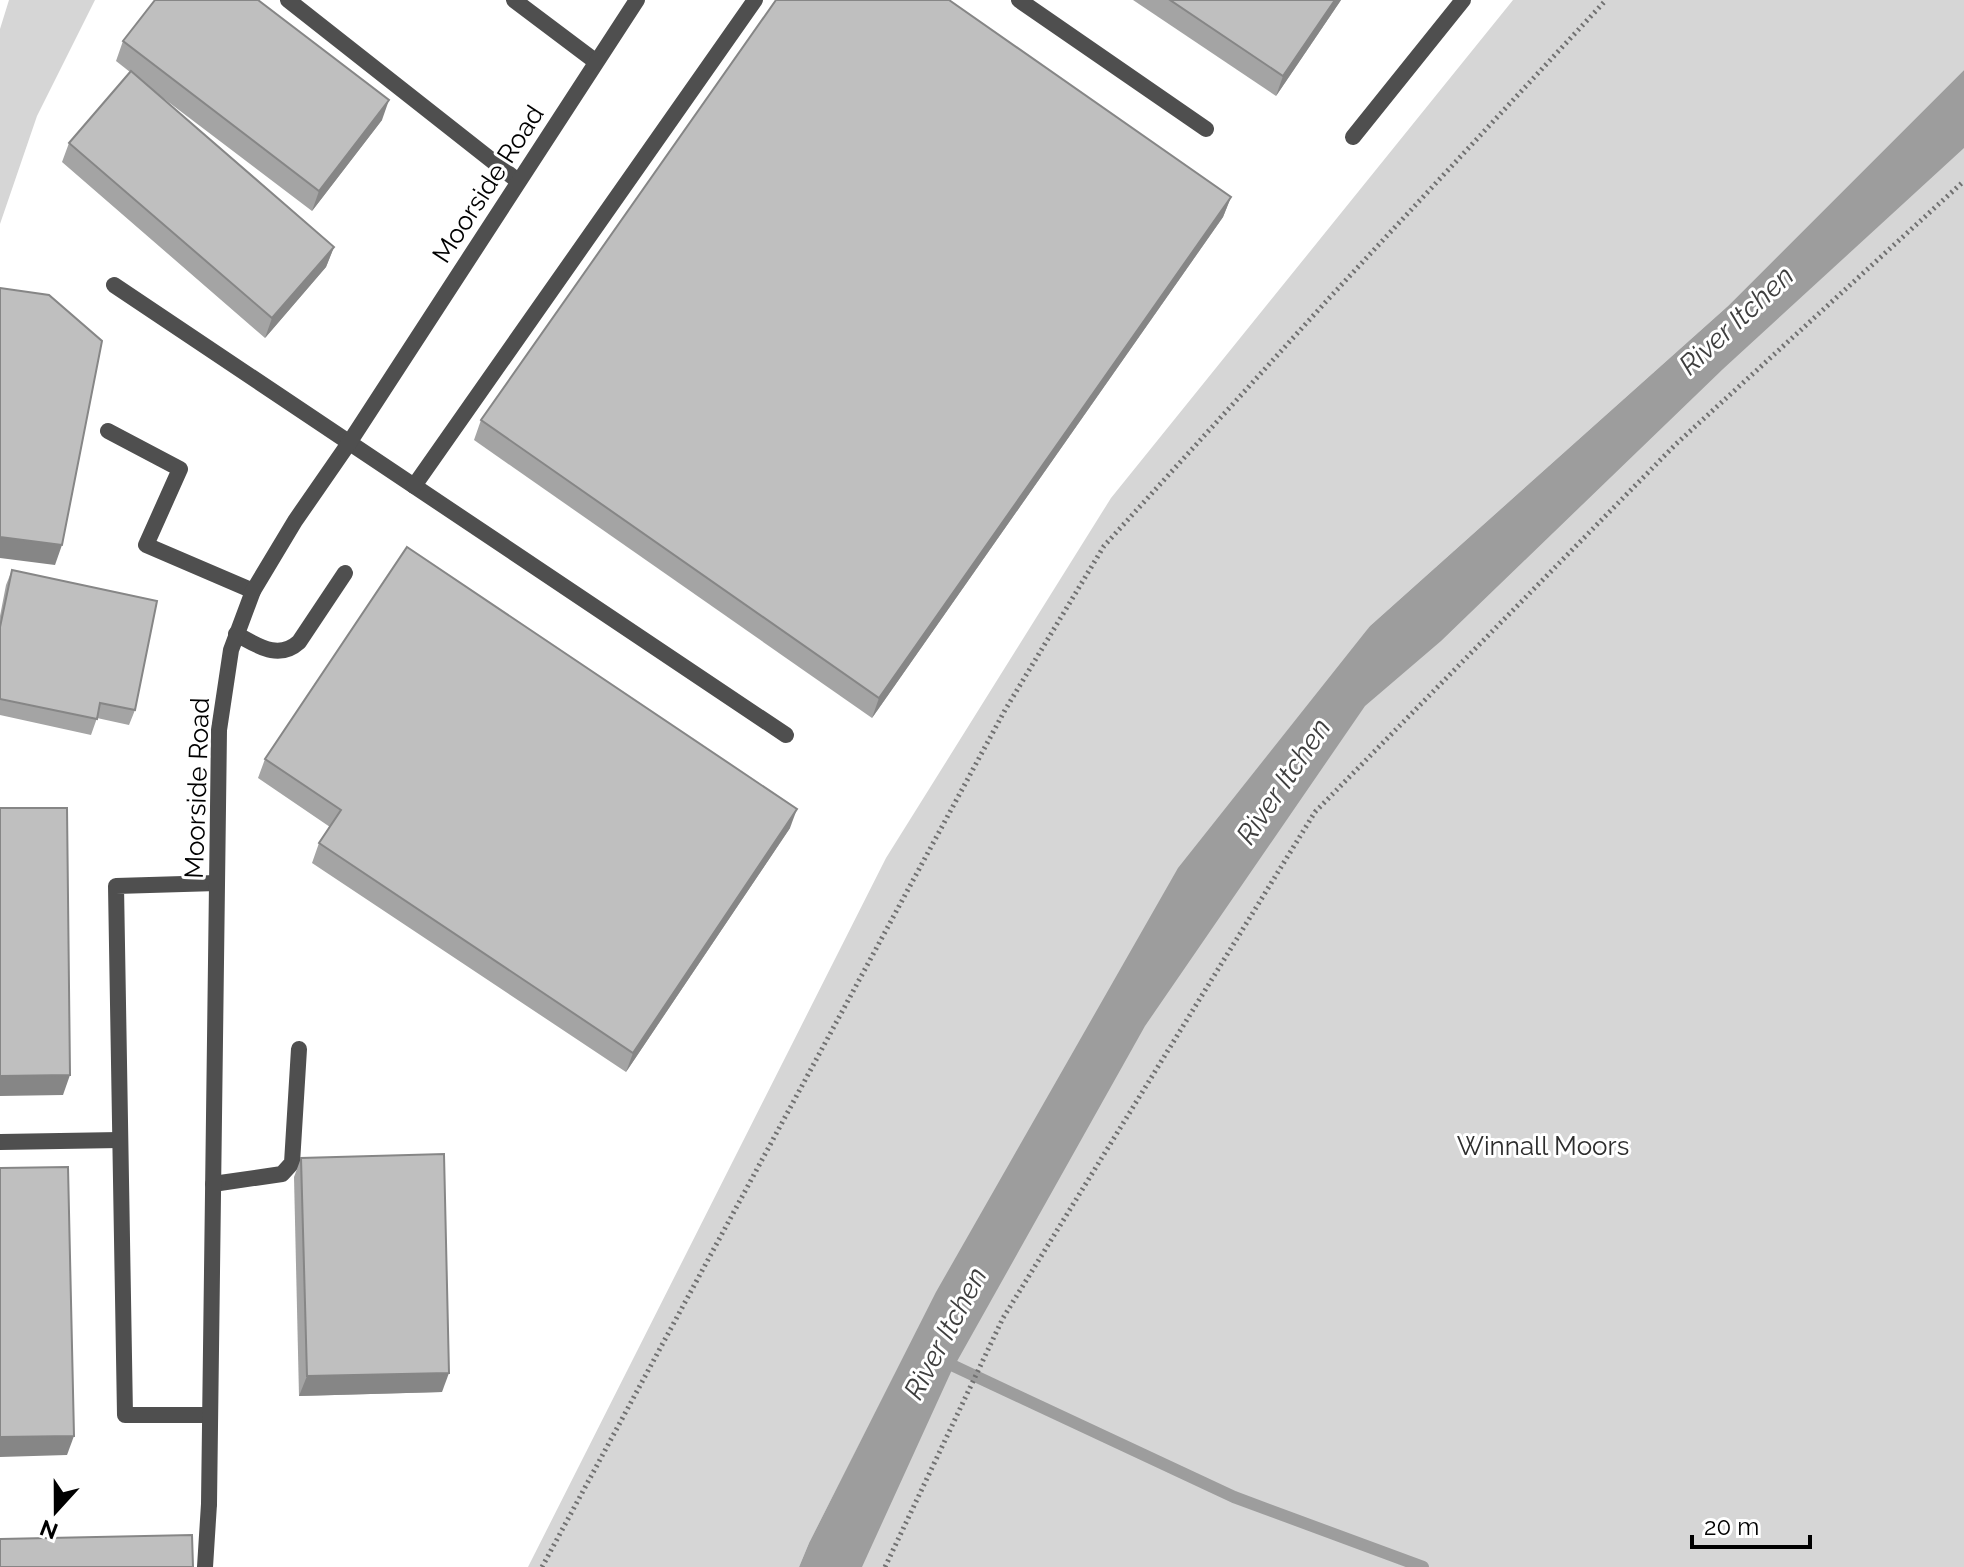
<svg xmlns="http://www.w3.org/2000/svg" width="1964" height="1567" viewBox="0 0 1964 1567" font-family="Raleway,sans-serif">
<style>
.green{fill:#d6d6d6}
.water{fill:#9d9d9d}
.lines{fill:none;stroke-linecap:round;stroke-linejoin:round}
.stream{stroke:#9d9d9d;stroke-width:12}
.path{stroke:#717171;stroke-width:5;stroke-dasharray:2 4;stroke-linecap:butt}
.lane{stroke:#4f4f4f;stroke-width:16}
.street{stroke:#4f4f4f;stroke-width:16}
.wall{fill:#a4a4a4}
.shaded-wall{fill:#868686}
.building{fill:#bfbfbf;stroke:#868686;stroke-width:2}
.labels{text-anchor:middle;stroke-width:6;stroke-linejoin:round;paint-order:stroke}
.street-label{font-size:26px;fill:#000;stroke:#fff}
.park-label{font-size:26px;fill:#2d2d2d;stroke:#fff}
.water-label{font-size:28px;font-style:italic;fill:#3e3e3e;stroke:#fff}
</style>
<rect width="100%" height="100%" fill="#fff"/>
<g class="green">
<path d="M9,0H95L37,116L0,224V29Z"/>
<path d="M1513,0H1964V70L1728,306L1370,626L937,1292L809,1543L799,1567H528L886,858L1111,498Z"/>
<path d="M1964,106V1567H822L1318,723Z"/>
</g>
<path class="water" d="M1964,70V148L1723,369L1441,641L1365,706L1145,1026L951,1372L862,1567H799L809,1543L936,1292L1178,868L1370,626L1728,306Z"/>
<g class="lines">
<path class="stream" d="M941,1360L1234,1497L1423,1567"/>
<g class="path">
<path d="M542,1567L1005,710L1104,546L1332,295L1606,0"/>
<path d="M885,1567L1003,1318L1315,812L1676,444L1964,181"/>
</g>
<g class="lane">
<path d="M288,0L518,181"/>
<path d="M514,0L595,61"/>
<path d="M1019,0L1206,129"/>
<path d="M1353,137L1463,0"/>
<path d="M114,285L786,735"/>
<path d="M108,431L180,469L146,545L253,591"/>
<path d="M414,486L755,0"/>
<path d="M236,634C257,645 278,661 299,642L345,573"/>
<path d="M0,1142L120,1140"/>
<path d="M213,1184L282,1174L292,1163L299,1049"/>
<path d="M210,1415H125L116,886L217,883"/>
<path d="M205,1567L209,1504"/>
</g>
<path class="street" d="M209,1504L219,730L231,650L253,591L295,521L349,443L637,0"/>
</g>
<g class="wall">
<path d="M1133,0H1341L1276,96Z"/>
<path d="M123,41L382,120L312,211L146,85L334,247L326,267L265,338L62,162L69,143L130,72L116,61Z"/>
<path d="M1231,197L1223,217L872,718L474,440L481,420Z"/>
<path d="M12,570L135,710L129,725L97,718L91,735L0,715V616L6,585Z"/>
<path d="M265,759L790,828L626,1072L312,863L319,843L330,827L258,778Z"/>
<path d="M301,1158L442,1392L299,1396L294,1177Z"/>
</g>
<g class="shaded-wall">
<path d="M1335,0H1341L1276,96L1283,76Z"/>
<path d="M389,100L382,120L312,211L319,191Z"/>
<path d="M1231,197L1223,217L872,718L879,698Z"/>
<path d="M334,247L326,267L265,338L272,318Z"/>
<path d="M0,537L62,545L55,565L0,558Z"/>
<path d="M797,809L790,828L626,1072L633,1053Z"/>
<path d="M70,1075L63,1095L0,1096V1076Z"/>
<path d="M449,1373L442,1392L299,1396L307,1376Z"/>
<path d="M74,1436L67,1455L0,1457V1437Z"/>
</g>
<g class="building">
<path d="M155,0H258L389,100L319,191L123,41Z"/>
<path d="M776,0H949L1231,197L879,698L481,420Z"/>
<path d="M1170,0H1335L1283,76Z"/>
<path d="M131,71L334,247L272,318L69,143Z"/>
<path d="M0,288L49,295L102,341L62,545L0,537Z"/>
<path d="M407,547L797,809L633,1053L319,843L341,810L265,759Z"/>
<path d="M12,570L157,601L135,710L100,703L97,719L0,699V627Z"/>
<path d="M0,808H67L70,1075L0,1076Z"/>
<path d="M444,1154L449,1373L307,1376L301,1158Z"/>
<path d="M68,1167L74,1436L0,1437V1168Z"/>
<path d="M192,1535L193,1567H0V1539Z"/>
</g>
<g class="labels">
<g class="street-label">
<text transform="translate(488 184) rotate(-57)" y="9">Moorside Road</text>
<text transform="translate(197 788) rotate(-88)" y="9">Moorside Road</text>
</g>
<g class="park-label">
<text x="1543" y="1155">Winnall Moors</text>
</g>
<g class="water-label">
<text transform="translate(1736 320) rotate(-43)" y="10">River Itchen</text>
<text transform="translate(1283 781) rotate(-56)" y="10">River Itchen</text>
<text transform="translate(945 1333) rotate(-62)" y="10">River Itchen</text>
</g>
</g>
<g transform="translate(56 1511) rotate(201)" stroke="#ffffff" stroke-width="6" paint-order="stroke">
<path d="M0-6L14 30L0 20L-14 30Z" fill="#000000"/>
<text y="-12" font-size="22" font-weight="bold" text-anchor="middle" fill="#000000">N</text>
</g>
<path d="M1692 1535v12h118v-12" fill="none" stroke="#000000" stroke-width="4"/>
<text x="1704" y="1535" font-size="24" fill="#000000" stroke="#ffffff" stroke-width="6" paint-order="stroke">20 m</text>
</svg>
